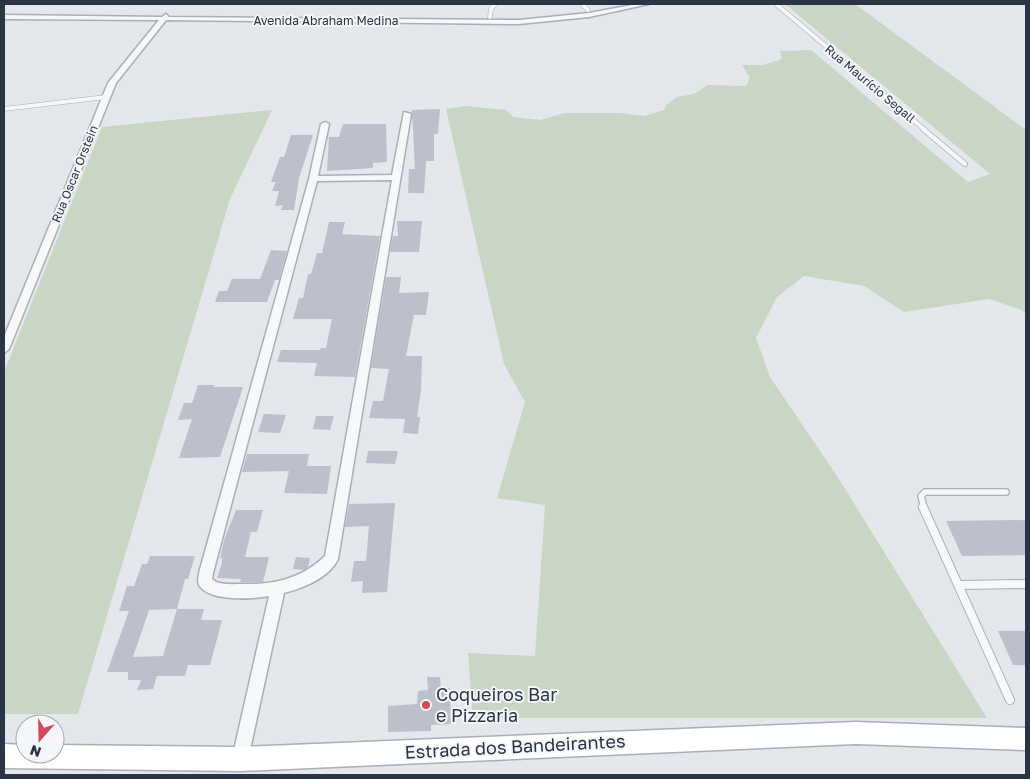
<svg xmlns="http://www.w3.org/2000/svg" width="1030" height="779" viewBox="0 0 1030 779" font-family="'Golos Text',sans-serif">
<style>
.green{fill:#c9d6c5}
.building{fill:#bbc0ca;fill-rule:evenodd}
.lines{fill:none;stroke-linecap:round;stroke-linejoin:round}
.service-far3-casing{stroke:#a9aeb7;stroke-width:5}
.service-far2-casing{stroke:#a9aeb7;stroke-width:6}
.service-far1-casing{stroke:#a9aeb7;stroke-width:8}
.service-casing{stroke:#a9aeb7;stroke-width:10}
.minor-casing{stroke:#a9aeb7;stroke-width:3}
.secondary-casing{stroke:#a9aeb7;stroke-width:3}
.service-far3{stroke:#f7f8fa;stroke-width:4}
.service-far2{stroke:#f7f8fa;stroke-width:4.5}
.service-far1{stroke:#f7f8fa;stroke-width:5.5}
.service{stroke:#f7f8fa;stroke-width:8}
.minor{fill:#f7f8fa;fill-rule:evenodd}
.secondary{fill:#fff;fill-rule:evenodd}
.poi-dot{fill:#d1495b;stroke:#f4f6f9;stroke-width:2}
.labels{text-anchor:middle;stroke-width:4;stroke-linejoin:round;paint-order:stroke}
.far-street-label{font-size:12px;fill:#2b3445;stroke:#f4f6f9}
.near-poi-label{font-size:18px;fill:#2b3445;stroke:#f4f6f9;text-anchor:start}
.near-street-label{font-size:18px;fill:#2b3445;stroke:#f4f6f9}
</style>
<rect width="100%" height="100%" fill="#e4e7ec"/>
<g class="green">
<path d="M785,4H855L1026,130V314L1022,310L989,299L904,312L864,286L804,276L777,297L756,338L770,377L837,476L987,718H473L468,653L535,656L545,505L497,498L525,402L504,364L446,109L466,106L506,110L513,117L540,120L565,113H621L644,116L664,110L666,105L677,97L694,94L708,85L746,86L750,78L742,65H763L782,59L780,51L811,50L968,182L990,174Z"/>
<path d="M272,110L230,199L78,714H4V372L102,127Z"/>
</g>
<g class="building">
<path d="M440,109L438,134H434V161H426L424,193H408L409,169H415L412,110Z"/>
<path d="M343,124H386L387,162L373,163V168L327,171L329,137H339Z"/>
<path d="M291,135H313L299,178L294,210H281L283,205L275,206L279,191H272L276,182H271L280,157H284Z"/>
<path d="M397,221H422L419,252H390L393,236H398Z"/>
<path d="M329,222H345L342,234L380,236L355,377L314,376L317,363L277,362L281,350H320L321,348H326L332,319H293L299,298H303L308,274H311L317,253H322Z"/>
<path d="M271,250L287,251L279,280H275L267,302H215L219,291H227L232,279H260Z"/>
<path d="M386,277H401L399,293L429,292L426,315H414L406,356H422L421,390L417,417H420L418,434L403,433L405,419L369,418L373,401H383L389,369L371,368Z"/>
<path d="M198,385H214L213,387H243L220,457L179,458L192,419L178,420L184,403H192Z"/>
<path d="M264,414L286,415L280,433L258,432Z"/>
<path d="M316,416H334L330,430L313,429Z"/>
<path d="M368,451H398L395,464L366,463Z"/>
<path d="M247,454H309L307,466H331L327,494L284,493L289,471L242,472Z"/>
<path d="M395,503L387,592L362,593L363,581L351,582L354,561H366L369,526L345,527L349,504Z"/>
<path d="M236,510H263L257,532H251L245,557H269L263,582H240L241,579L217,578L222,563V558H220L224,540Z"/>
<path d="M1026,520V555L962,556L946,521Z"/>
<path d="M150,556H195L188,579H185L177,609H204L201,620H222L210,665H188L185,676H157L153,689L137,690L141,680H128V672H107L129,611H119L127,586H134L142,564H147ZM177,609L163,656L133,657L149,610Z"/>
<path d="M296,557L310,558L308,567L303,570L293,569Z"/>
<path d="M998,631H1026V665H1013Z"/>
<path d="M427,677H440L441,689L450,688L451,724L431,725V731L388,732V706L417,704L418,691L428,690Z"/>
</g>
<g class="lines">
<defs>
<g id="service-far3">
<path d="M582,4L588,10"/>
<path d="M776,4L925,130"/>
<path d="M490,17L491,9L495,4"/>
<path d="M4,109L106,97"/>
</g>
<path id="service-far2" d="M923,129L965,164"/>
<path id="service-far1" d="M924,508L921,496L925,492H1006"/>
<g id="service">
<path d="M923,507L1010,700"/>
<path d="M959,585L1026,584"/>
</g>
<g id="minor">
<path d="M638,4H649L589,17L519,24L166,20L116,83L9,349L4,353V337L108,83L159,20L4,19V15L162,17L166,14L169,17L519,20L589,13Z"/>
<path d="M404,112L411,114L338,559C329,578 303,588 284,593L248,759L246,765L240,767L234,765L232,759L269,596C253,599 209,602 199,585C197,581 199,577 199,573L309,179L321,124L325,122L329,124L318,176L392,175ZM392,180L325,556C302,578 275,585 243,584C234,584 224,585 216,582L212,579L213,573L317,181Z"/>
</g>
<path id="secondary" d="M856,722L1026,728V750L856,744L240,771L4,768V744L25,745V754H55V745L240,747Z"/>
</defs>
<use href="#service-far3" class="service-far3-casing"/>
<use href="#service-far2" class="service-far2-casing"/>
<use href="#service-far1" class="service-far1-casing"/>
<use href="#service" class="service-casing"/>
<use href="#minor" class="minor-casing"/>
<use href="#secondary" class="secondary-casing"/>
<use href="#service-far3" class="service-far3"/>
<use href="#service-far2" class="service-far2"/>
<use href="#service-far1" class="service-far1"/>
<use href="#service" class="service"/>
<use href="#minor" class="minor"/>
<use href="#secondary" class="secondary"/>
</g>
<circle class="poi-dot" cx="426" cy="705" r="5"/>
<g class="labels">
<g class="far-street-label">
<text x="326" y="25">Avenida Abraham Medina</text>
<text transform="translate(870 84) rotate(40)" y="4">Rua Maurício Segall</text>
<text transform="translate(75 174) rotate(-68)" y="4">Rua Oscar Orstein</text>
</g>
<g class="near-poi-label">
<text x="436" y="701">Coqueiros Bar<tspan x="436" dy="21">e Pizzaria</tspan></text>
</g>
<g class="near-street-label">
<text transform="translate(515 747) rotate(-3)" y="6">Estrada dos Bandeirantes</text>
</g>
</g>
<rect width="1030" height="779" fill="none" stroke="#2b3445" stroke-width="10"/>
<g transform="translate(40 739) rotate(200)"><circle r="24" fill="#f4f6f9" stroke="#a4a8b1"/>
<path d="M0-4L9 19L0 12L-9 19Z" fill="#d1495b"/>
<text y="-8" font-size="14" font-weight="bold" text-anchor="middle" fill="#2b3445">N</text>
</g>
</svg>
